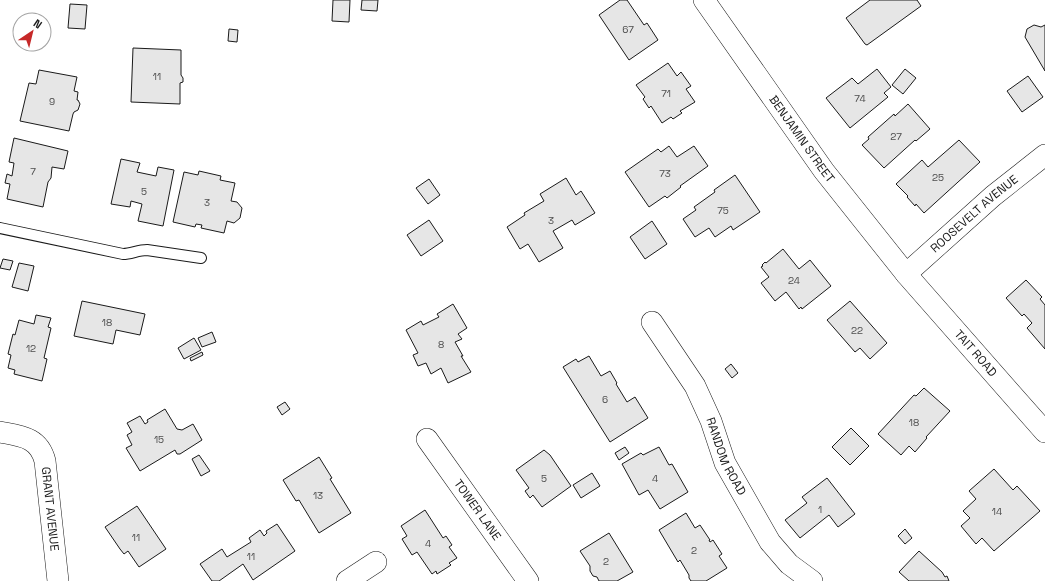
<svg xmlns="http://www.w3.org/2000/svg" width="1045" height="581" viewBox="0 0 1045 581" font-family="'Space Grotesk',sans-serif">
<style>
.building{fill:#e6e6e6;stroke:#1a1a1a}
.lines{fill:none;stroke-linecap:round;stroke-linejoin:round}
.lane-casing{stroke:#1a1a1a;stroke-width:12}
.street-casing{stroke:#1a1a1a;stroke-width:22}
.lane{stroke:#fff;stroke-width:10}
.street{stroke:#fff;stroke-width:21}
.labels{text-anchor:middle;stroke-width:3;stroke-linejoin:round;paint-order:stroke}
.number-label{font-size:10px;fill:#4d4d4d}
.street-label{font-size:12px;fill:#1a1a1a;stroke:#fff}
</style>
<rect width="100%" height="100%" fill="#fff"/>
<g class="building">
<path d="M333,0H350L349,22L332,21Z"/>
<path d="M362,0H378L377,11L361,10Z"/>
<path d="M620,0H627L644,25L647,23L658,40L629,60L599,15Z"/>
<path d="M870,0H917L921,6L867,45L865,44L846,18Z"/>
<path d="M70,4L87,5L85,29L68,28Z"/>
<path d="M1034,25L1041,27L1045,25V71L1025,37L1027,29Z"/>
<path d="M229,29L238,30L237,42L228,41Z"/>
<path d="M133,48L181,50V75L183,78V82L180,83V104L131,102Z"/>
<path d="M668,63L677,76L681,72L691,86L686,89L695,102L680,111L682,113L673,119L671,117L662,123L651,106L649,108L643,99L645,97L636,85Z"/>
<path d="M877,69L891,87L884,93L888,97L850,128L826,98L852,78L858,84Z"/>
<path d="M905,69L916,78L903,94L892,85Z"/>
<path d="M39,70L77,77L74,91L78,92L77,100H78L80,104L78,110L74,112L73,114L69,131L20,121L29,83L36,84Z"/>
<path d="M1028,76L1043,97L1022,112L1007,91Z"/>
<path d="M908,104L930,129L916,141L915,140L884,168L862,145L869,139L868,137L894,114L895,116Z"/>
<path d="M14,138L68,151L64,169L52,167L51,178L48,182L43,207L7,199L10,184L5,183L7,174L12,176L14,163L9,162Z"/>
<path d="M959,140L980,162L924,213L916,204L915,206L907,197L908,196L896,184L922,160L928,167Z"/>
<path d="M669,146L677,157L694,146L708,166L680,186L681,187L667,198L665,196L649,207L625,172L658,149L661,152Z"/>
<path d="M121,159L140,163L137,172L156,176L158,167L174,170L163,226L138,221L142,204L131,201L130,207L111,204Z"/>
<path d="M199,171L221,176L220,180L235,183L231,201L237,202L242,208L240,218L234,223L227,221L224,233L201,228L202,225L196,224L195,227L173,222L184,172L198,175Z"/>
<path d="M735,175L760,212L733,230L731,226L715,237L709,228L695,237L683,219L696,210L694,207L715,192L714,190Z"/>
<path d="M566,178L576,195L581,191L595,213L575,225L572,220L553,231L563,248L539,262L528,244L520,249L507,227L525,215L524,213L544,201L540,194Z"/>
<path d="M429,179L440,195L428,204L416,188Z"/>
<path d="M429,220L443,241L421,256L407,235Z"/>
<path d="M652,221L667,244L645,259L630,237Z"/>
<path d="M783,249L799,269L810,260L831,286L802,309L801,307L799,309L786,292L775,301L761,283L769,277L761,267L763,266L762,265L765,262L766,263Z"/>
<path d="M3,259L13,261L10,270L0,268Z"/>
<path d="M19,263L34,266L28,291L12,287Z"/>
<path d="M1026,280L1042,297L1040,299L1045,305V349L1027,328L1032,323L1024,314L1022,316L1006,298Z"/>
<path d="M82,301L145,314L140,335L116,330L113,344L74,336Z"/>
<path d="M850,301L887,343L870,359L860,348L855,352L827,320Z"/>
<path d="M453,304L467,328L458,334L462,339L455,342L463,356H461L471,372L448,383L441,368L431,374L426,363L418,366L413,355L418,353L406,330L421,321L423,325L439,317L437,314Z"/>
<path d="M36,315L51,318L48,327L51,328L44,358L47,359L42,381L14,374L15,370L8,368L11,355L8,354L13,334L15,335L19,320L34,324Z"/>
<path d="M212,332L216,342L202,347L198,338Z"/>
<path d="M194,338L201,350L184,359L178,348Z"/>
<path d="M202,352L203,355L191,361L190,358Z"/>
<path d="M589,356L601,376L610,371L617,383L616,384L627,402L635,397L648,418L610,442L563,367L576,359L578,362Z"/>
<path d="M731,364L738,373L732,378L725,369Z"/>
<path d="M924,388L950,411L926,437L927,438L915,452L909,446L901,455L878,434L914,395L916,396Z"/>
<path d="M285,402L290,409L282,415L277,407Z"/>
<path d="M165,409L177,429L182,430L193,424L202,440L180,454H177L175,450L140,471L126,448L132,445L127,435L132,432L127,423L140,416L145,424L148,422L147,420Z"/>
<path d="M851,428L869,446L850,465L832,447Z"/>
<path d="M625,447L629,453L619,460L615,453Z"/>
<path d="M659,447L669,465L672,464L688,492L660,509L648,490L639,495L622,464L641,453L643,455Z"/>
<path d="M544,450L550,455L571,486L542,507L533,495L530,498L525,491L529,488L516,470Z"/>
<path d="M199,455L210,471L201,476L192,459Z"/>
<path d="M319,457L332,478L330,479L351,513L319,533L299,500L296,501L283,480Z"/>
<path d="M994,469L1013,490L1017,486L1040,511L994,551L982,538L976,544L961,526L970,518L963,511L976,499L969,491Z"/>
<path d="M592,473L600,486L581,498L573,485Z"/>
<path d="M827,478L855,514L838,527L829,515L800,538L785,520L807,503L802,497Z"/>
<path d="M137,506L166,549L139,567L128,551L124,554L120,549L105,527Z"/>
<path d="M425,510L443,538L446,536L452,545L449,547L457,558L449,563L451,565L437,574L436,571L432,574L417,552L412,555L402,539L407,536L401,526Z"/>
<path d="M686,513L695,528L700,525L710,540H709L710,542L713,540L722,554L719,556L727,568L706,581H691L689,578V575L680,560L678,562L659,530Z"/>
<path d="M277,524L295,551L253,580L243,564L219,581H212L200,564L222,549L227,557L251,542L249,538L260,530L264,536L267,533L266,531Z"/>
<path d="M905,529L912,538L905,544L898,536Z"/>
<path d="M609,533L633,572L617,581H599L597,577L593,576L590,571V566L580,551Z"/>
<path d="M919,551L942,572L945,577L947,576L949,581H909L899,572Z"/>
</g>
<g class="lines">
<defs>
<path id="lane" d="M0,228L123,254C131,254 138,250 147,250L201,258"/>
<g id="street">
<path id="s1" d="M704,0L824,171L906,274L1045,432"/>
<path id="s2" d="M906,274L993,196L1045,155"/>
<path id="s3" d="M652,322L695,386L711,421L725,463L770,542L789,564L812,581"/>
<path id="s4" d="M0,432C21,436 39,437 45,461L58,581"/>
<path id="s5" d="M427,439L528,581"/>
<path d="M347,581L376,562"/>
</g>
</defs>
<use href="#lane" class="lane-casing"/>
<use href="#street" class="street-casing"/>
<use href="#lane" class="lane"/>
<use href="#street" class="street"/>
</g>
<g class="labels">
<g class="number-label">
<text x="628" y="33">67</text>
<text x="157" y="80">11</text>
<text x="666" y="97">71</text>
<text x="860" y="102">74</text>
<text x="52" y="105">9</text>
<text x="896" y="140">27</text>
<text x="33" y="175">7</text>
<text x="665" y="177">73</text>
<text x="938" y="181">25</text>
<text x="144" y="195">5</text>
<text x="207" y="206">3</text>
<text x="723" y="214">75</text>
<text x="551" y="224">3</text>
<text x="794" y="284">24</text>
<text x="107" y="326">18</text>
<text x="857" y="334">22</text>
<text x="441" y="348">8</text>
<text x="31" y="352">12</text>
<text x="605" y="403">6</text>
<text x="914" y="426">18</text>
<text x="159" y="443">15</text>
<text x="544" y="482">5</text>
<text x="655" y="482">4</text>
<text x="318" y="499">13</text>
<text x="820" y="513">1</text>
<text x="997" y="515">14</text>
<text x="136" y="541">11</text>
<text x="428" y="547">4</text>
<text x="694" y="554">2</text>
<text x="251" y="560">11</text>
<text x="606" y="565">2</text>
</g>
<g class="street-label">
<text dy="4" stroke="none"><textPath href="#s1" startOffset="170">BENJAMIN STREET</textPath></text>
<text dy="4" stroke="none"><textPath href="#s2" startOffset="91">ROOSEVELT AVENUE</textPath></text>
<text dy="4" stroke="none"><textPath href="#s1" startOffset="446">TAIT ROAD</textPath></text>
<text dy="4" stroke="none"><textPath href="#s3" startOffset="154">RANDOM ROAD</textPath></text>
<text dy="4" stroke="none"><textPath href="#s4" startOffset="106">GRANT AVENUE</textPath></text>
<text dy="4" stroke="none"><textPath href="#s5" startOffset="87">TOWER LANE</textPath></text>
</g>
</g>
<g transform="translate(32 32) rotate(35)"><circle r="19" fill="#ffffff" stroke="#a3a3a3"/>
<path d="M0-3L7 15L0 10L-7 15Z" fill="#c62828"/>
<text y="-6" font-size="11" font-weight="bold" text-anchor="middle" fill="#1a1a1a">N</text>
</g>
</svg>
